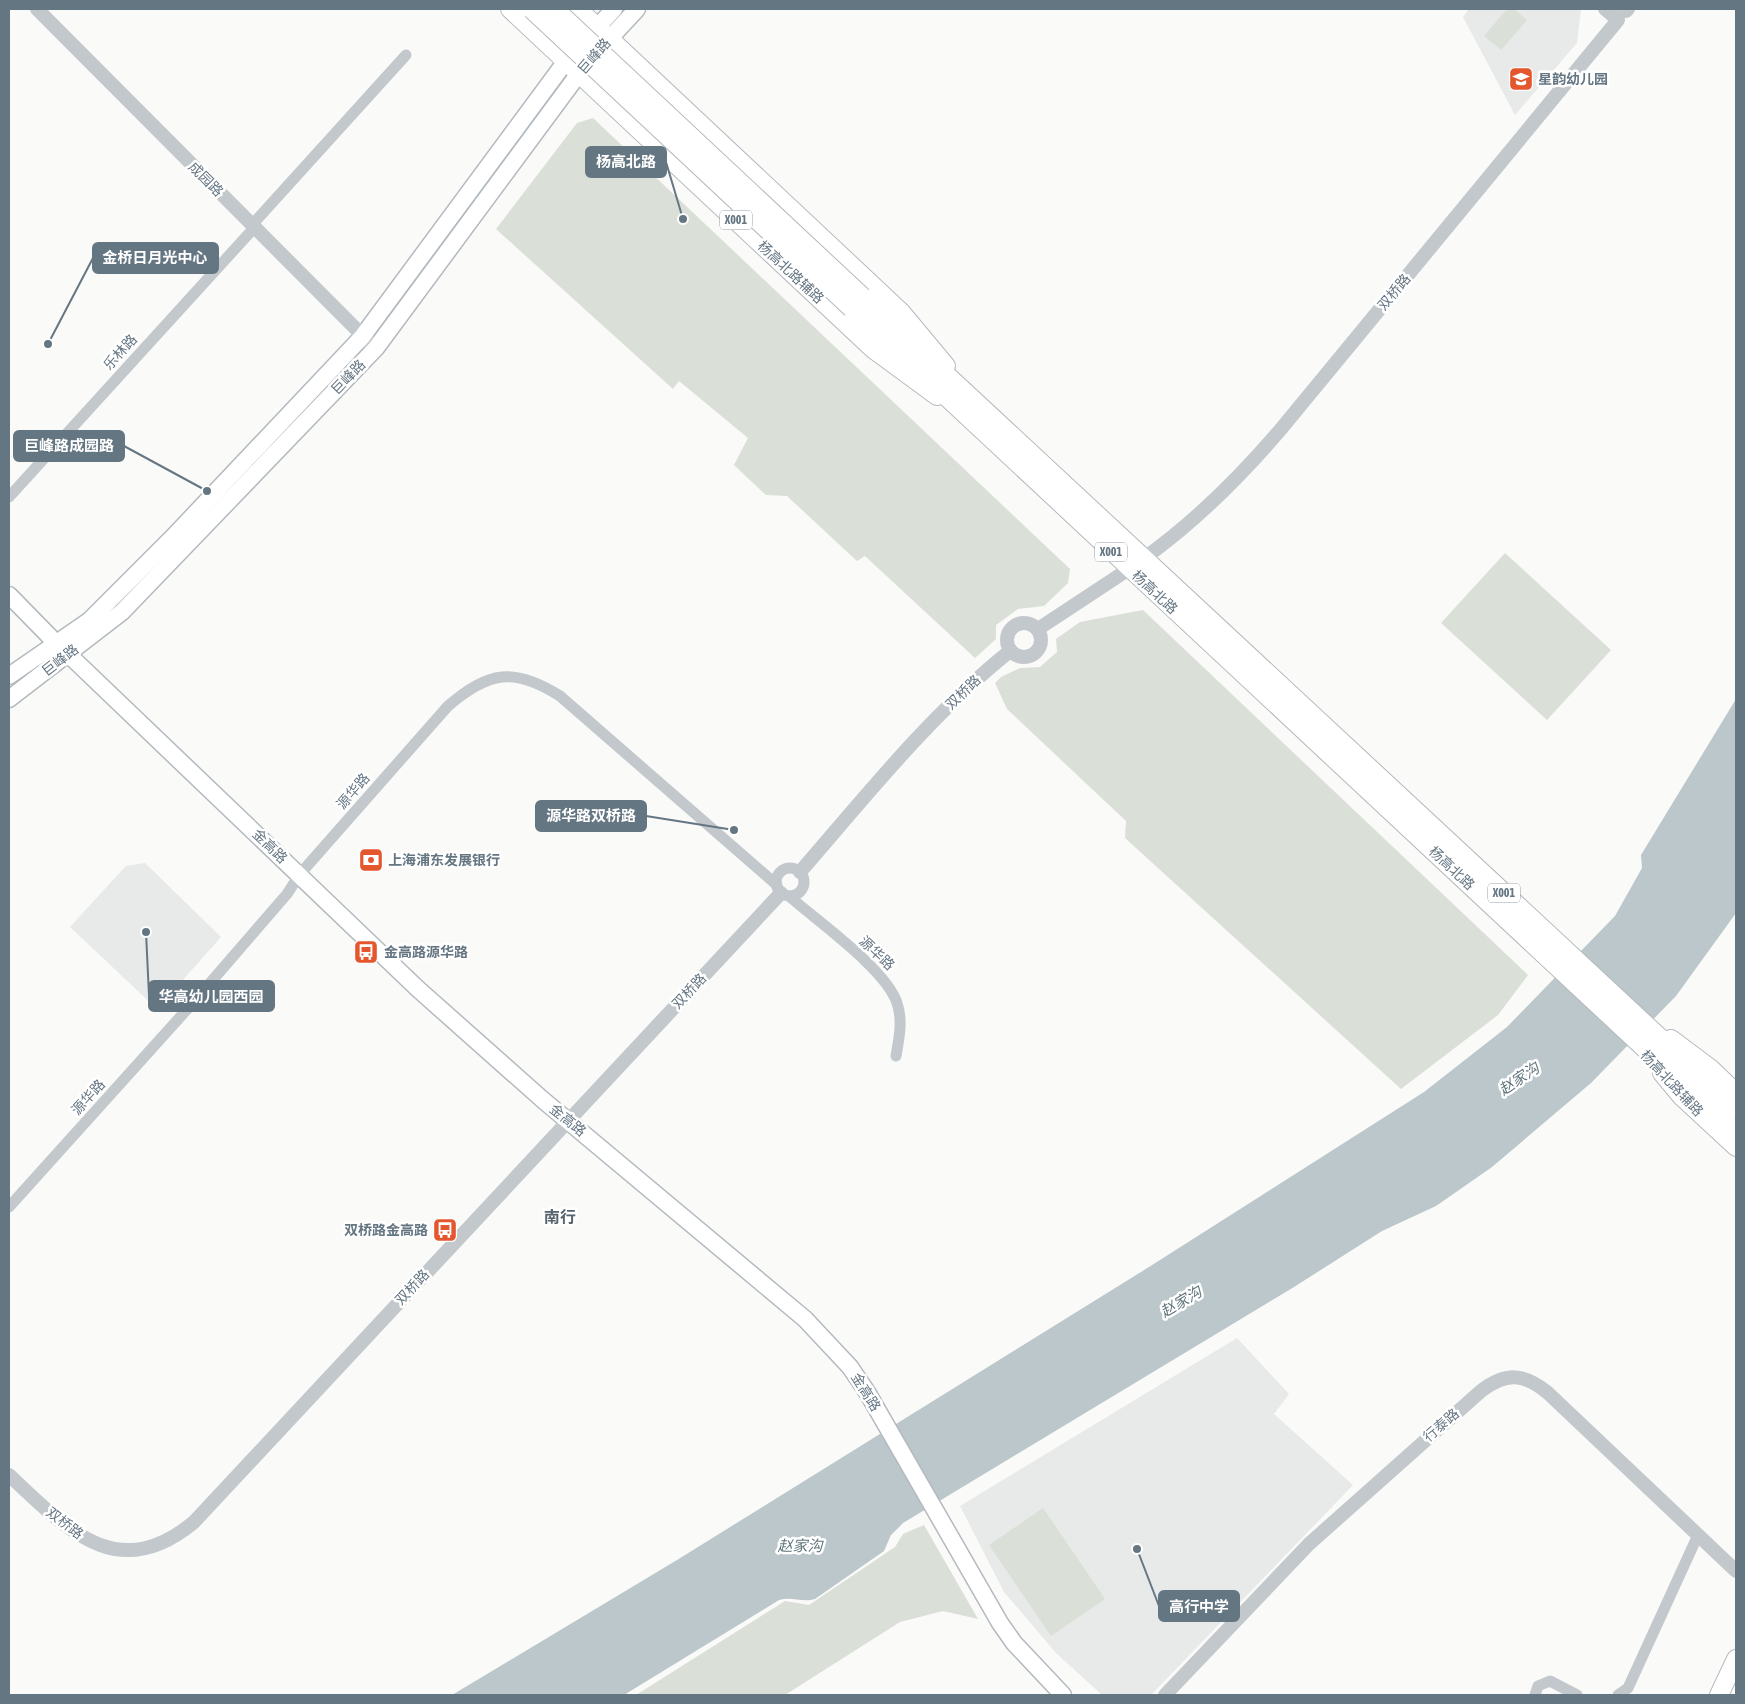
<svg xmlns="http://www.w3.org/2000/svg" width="1745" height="1704" viewBox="0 0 1745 1704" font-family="'Asap Condensed','Noto Sans SC',sans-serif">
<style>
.built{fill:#e8e9e9}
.green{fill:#dadfd7}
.water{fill:#bbc7cb}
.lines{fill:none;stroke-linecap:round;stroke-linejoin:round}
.secondary-casing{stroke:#b3babf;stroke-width:19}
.primary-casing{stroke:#b5babe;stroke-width:20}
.trunk-casing{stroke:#b4b9bd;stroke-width:21}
.minor{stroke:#c3c8cc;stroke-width:11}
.tertiary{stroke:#c3c8cc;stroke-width:14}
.secondary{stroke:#fff;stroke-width:16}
.primary{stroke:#fff;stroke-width:18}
.trunk{stroke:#fff;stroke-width:19}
.trunk-bridge-casing{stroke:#b4b9bd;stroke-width:21;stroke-linecap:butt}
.trunk-bridge{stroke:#fff;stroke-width:19}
.labels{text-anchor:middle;stroke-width:5;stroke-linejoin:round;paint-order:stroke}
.shield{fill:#fff;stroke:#939fa8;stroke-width:1}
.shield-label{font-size:12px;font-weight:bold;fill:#657683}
.street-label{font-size:14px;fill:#657683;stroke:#fff}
.poi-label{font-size:14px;font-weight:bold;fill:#657683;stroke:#fff;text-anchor:start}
.water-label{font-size:15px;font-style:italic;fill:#60757c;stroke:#fff}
.quarter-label{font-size:16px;font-weight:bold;fill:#57646e;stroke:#fff}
.leader{fill:none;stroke:#657683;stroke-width:2}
.callout-dot{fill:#657683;stroke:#fff;stroke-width:2}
.callout{fill:#657683;stroke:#657683;stroke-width:2}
.callout-label{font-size:15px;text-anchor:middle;font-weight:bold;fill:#fff}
</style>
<rect width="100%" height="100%" fill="#fafaf8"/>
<g class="built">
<path d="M1469,9H1581L1577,43L1515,115L1463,17Z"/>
<path d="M145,863L221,937L157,1009L70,927L126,866Z"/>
<path d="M1237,1338L1289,1394L1274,1414L1353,1485L1151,1695H1102L1056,1653L1004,1592L960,1506Z"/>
</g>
<g class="green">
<path d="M1507,9H1514L1527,20L1501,50L1484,36Z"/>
<path d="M593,118L1070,569L1068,583L1044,606L1018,609L996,625V639L975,658L865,556L857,561L787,496L766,495L734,465L748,438L679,381L673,389L496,229L577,123Z"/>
<path d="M1505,553L1611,650L1547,720L1441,623Z"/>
<path d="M1143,610L1528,975L1498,1015L1401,1089L1125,838L1126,821L1007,709L995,683L1001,677L1020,668L1040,667L1057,652L1056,639L1080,622Z"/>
<path d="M1043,1508L1105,1599L1051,1636L989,1545Z"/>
<path d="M924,1525L978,1619L943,1611L900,1622L785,1695H636L785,1601L809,1605L895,1547L903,1534Z"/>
</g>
<path class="water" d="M1736,699V913L1676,996L1591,1083L1492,1167L1436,1206L1382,1231L1294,1287L903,1523L891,1535L884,1551L815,1599C802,1603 792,1596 779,1600L624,1695H452L677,1560L1149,1267L1424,1092L1507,1027L1615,916L1642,868L1641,855Z"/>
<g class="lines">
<defs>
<g id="secondary">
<path d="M9,595L56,643"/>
<path d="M68,654L418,989L543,1100L805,1319L850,1367L867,1392L1000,1623L1014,1643L1063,1695"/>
<path d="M9,676L90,620L173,537L362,337L566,61L614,9"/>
<path d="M9,699L122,612L376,348L586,64L637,9"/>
</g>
<g id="primary">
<path d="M510,9L873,349L937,396"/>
<path d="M578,9L901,312L946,366"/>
<path d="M1671,1039L1711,1069L1736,1093"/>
<path d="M1662,1073L1682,1097L1736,1147"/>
<path d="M1719,1695L1736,1659"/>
</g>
<g id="trunk">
<path d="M862,297L1736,1109"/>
<path d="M852,308L1736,1133"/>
</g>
</defs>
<use href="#secondary" class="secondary-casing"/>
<use href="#primary" class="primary-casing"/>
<use href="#trunk" class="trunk-casing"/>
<g class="minor">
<path d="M251,226L406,55"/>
<path d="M9,497L254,228"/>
<circle cx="790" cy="882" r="14"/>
<path d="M789,896C817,921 886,969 897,1003C903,1020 899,1039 896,1056"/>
<path d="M9,1207L191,1005L287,894L300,874L448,706C489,671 514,667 560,696L777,885"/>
<path d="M1535,1695L1538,1686L1550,1681L1577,1695"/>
<path d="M1618,1695L1628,1688L1698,1535"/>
</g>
<g class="tertiary">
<path d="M37,9L370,343"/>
<path d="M1624,9L1626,11L1628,9"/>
<path d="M1143,559C1195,522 1240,477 1281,429L1618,20L1605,9"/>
<circle cx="1024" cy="640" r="17"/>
<path d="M1038,629L1129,569"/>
<path d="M800,872C867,795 930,715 1010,651"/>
<path d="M9,1475C66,1528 117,1586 194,1522L781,893"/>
<path d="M1165,1695L1309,1544L1481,1391C1506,1372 1524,1373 1548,1393L1736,1571"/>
</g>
<use href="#secondary" class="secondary"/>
<use href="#primary" class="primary"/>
<use href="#trunk" class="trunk"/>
<defs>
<g id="trunk-bridge">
<path d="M532,9L852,308"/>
<path d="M554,9L862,297"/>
</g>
</defs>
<use href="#trunk-bridge" class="trunk-bridge-casing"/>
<use href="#trunk-bridge" class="trunk-bridge"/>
</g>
<defs>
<symbol id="school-square" viewBox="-11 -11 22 22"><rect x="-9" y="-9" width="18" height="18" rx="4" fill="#e4572e" stroke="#fff"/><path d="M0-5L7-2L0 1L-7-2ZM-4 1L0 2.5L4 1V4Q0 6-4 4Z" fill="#fff"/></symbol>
<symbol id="bank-square" viewBox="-11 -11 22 22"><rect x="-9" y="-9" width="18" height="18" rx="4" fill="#e4572e" stroke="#fff"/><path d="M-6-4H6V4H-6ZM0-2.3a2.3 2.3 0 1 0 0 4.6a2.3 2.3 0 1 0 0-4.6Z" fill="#fff"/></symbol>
<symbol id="bus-square" viewBox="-11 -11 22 22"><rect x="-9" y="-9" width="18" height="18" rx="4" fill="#e4572e" stroke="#fff"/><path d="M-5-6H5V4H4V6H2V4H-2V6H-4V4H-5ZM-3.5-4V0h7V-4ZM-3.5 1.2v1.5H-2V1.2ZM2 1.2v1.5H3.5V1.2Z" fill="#fff"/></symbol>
</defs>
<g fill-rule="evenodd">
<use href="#school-square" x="1507" y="65" width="28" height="28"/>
<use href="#bank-square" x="357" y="846" width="28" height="28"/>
<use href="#bus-square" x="352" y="938" width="28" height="28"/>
<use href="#bus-square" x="431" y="1216" width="28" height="28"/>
</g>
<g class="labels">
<g class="shield">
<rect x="720" y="210.5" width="32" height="19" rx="4"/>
<rect x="1095" y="542.5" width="32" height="19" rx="4"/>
<rect x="1488" y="883.5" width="32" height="19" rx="4"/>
</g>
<g class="shield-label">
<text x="736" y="224">X001</text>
<text x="1111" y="556">X001</text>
<text x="1504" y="897">X001</text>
</g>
<g class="street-label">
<text transform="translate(594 56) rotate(-49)" y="5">巨峰路</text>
<text transform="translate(206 179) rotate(45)" y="5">成园路</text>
<text transform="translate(791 272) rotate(43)" y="5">杨高北路辅路</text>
<text transform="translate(1394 292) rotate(-50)" y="5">双桥路</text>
<text transform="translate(120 352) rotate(-48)" y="5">乐林路</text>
<text transform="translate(348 377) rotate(-46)" y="5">巨峰路</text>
<text transform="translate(1155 592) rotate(43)" y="5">杨高北路</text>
<text transform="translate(60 660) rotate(-38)" y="5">巨峰路</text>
<text transform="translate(963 692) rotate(-44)" y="5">双桥路</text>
<text transform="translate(353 791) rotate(-49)" y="5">源华路</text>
<text transform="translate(270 846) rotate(44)" y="5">金高路</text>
<text transform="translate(1452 868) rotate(43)" y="5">杨高北路</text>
<text transform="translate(877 953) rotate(43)" y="5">源华路</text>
<text transform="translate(689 991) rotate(-47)" y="5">双桥路</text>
<text transform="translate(1672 1083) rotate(47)" y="5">杨高北路辅路</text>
<text transform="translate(88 1097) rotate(-48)" y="5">源华路</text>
<text transform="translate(568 1120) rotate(39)" y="5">金高路</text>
<text transform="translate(412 1287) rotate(-47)" y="5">双桥路</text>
<text transform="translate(866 1392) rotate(58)" y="5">金高路</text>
<text transform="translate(1441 1425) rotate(-41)" y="5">行泰路</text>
<text transform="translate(65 1523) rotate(37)" y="5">双桥路</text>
</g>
<g class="poi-label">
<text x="1538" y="84">星韵幼儿园</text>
<text x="388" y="865">上海浦东发展银行</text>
<text x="384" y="957">金高路源华路</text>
<text x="428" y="1235" text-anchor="end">双桥路金高路</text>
</g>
<g class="water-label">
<text transform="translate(1519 1079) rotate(-34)" y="5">赵家沟</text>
<text transform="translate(1181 1302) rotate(-31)" y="5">赵家沟</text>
<text x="800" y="1551">赵家沟</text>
</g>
<g class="quarter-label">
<text x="560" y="1223">南行</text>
</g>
</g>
<path class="leader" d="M683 219L666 162M48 344L93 258M207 491L124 446M734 830L646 816M146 932L149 996M1137 1549L1159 1606"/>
<g class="callout-dot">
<circle cx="683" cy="219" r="5"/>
<circle cx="48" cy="344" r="5"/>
<circle cx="207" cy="491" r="5"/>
<circle cx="734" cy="830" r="5"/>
<circle cx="146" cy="932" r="5"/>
<circle cx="1137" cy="1549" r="5"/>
</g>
<g class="callout">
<rect x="586" y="147" width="80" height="30" rx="5"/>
<rect x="93" y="243" width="125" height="30" rx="5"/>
<rect x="14" y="431" width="110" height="30" rx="5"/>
<rect x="536" y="801" width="110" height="30" rx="5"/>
<rect x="149" y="981" width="125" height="30" rx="5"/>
<rect x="1159" y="1591" width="80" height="30" rx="5"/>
</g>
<g class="callout-label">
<text x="626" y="167">杨高北路</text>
<text x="155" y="263">金桥日月光中心</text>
<text x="69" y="451">巨峰路成园路</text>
<text x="591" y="821">源华路双桥路</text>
<text x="211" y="1002">华高幼儿园西园</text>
<text x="1199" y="1612">高行中学</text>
</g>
<rect width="1745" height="1704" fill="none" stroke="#657683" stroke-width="20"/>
</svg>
